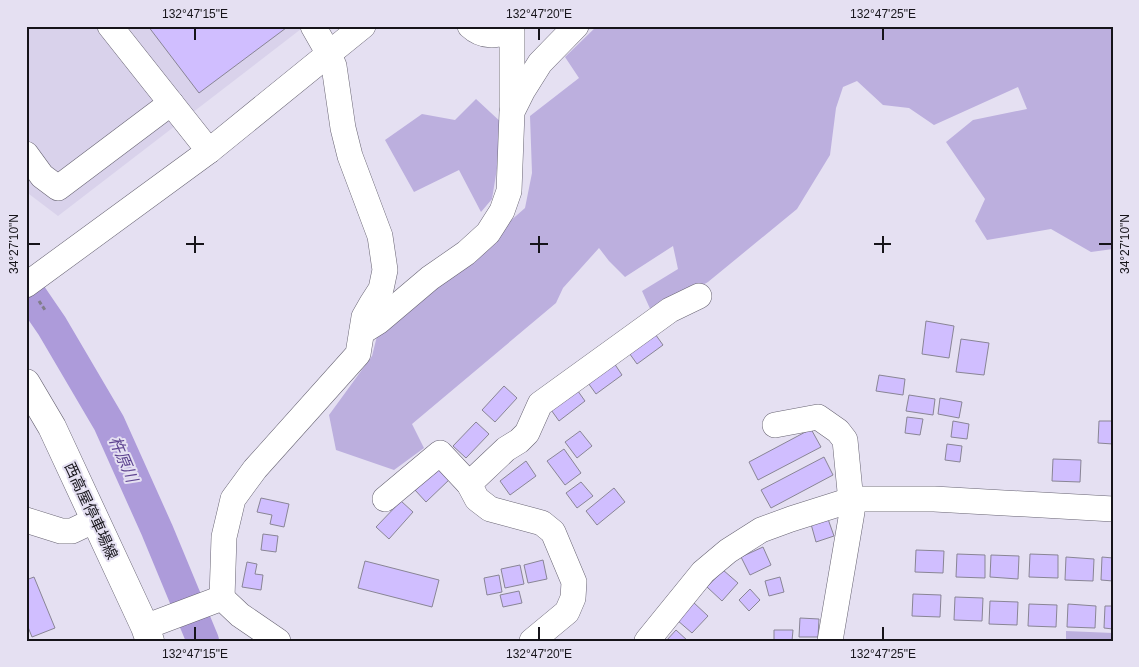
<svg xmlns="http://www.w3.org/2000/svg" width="1139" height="667" viewBox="0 0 1139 667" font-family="Arial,'Noto Sans JP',sans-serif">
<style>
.built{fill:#d9d2eb}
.green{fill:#bcafde}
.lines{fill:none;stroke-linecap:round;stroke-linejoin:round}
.river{stroke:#ad9bda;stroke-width:32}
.building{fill:#d0beff;stroke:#898595}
.minor-casing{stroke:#686473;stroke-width:26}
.major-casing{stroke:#686473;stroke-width:29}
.path{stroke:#817d8a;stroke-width:3;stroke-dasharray:4 2.5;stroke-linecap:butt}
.minor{stroke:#fff;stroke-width:25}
.major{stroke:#fff;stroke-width:28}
.ticks{fill:none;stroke:#16141a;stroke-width:2}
.labels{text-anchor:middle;stroke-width:4;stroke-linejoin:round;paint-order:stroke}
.street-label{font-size:15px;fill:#16141a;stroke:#e5e0f2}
.water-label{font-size:16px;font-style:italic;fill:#5e4490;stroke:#e5e0f2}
.neatline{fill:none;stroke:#16141a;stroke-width:2}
.ticks-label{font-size:12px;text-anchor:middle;fill:#16141a}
</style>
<rect width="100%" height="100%" fill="#e5e0f2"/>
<path class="built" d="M26,26H299L301,29L58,216L29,194L26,190Z"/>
<g class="green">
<path d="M597,26H1113V249L1091,252L1051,229L987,240L975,221L985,199L946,142L973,120L1027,109L1018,87L934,125L909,108L883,105L857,81L843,87L836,108L830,155L797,209L708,282L652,313L642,291L678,269L673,246L625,277L609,261L599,248L563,288L556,303L412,424L424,448L394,470L336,450L329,415L372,356L378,332L459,266L525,208L532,173L530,116L579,78L565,57Z"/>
<path d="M476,99L504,125L492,199L481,212L459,170L414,192L385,140L422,114L455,120Z"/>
<path d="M1066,631L1113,633V641H1066Z"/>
</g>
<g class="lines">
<path class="river" d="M26,288L52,326L109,423L157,530L203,641"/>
</g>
<g class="building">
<path d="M148,26H285L286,28L199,93Z"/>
<path d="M926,321L954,326L949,358L922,354Z"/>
<path d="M653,331L663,345L637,364L627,350Z"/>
<path d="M961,339L989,343L984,375L956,372Z"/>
<path d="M612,360L622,375L596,394L586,380Z"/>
<path d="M879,375L905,379L903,395L876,391Z"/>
<path d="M504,386L517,398L495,422L482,410Z"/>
<path d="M575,387L585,401L559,421L549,407Z"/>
<path d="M909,395L935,399L933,415L906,411Z"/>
<path d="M940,398L962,402L959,418L938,414Z"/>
<path d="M907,417L923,419L920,435L905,433Z"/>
<path d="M953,421L969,424L967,439L951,437Z"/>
<path d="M1099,421H1113V444L1098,443Z"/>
<path d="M476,422L489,434L466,458L453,446Z"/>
<path d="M811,429L821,447L758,480L749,462Z"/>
<path d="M580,431L592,446L577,458L565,442Z"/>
<path d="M947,444L962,446L960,462L945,460Z"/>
<path d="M564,449L581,473L565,485L547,461Z"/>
<path d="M824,457L833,475L771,508L761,490Z"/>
<path d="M1053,459L1081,460L1080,482L1052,481Z"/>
<path d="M526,461L536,476L510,495L500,481Z"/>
<path d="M440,467L451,478L426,502L415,490Z"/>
<path d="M581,482L593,496L577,508L566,493Z"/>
<path d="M614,488L625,502L597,525L586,511Z"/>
<path d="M261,498L289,504L284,527L270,524L272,515L257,512Z"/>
<path d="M401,501L413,512L389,539L376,527Z"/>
<path d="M828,519L834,536L816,542L811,524Z"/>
<path d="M263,534L278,536L276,552L261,550Z"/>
<path d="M763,547L771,565L750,575L741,557Z"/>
<path d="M916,550L944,551L943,573L915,572Z"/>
<path d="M957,554L985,555V578L956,577Z"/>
<path d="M1030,554L1058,555V578L1029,577Z"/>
<path d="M991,555L1019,556L1018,579L990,577Z"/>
<path d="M1066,557L1094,559L1093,581L1065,580Z"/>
<path d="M1102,557L1113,558V581L1101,580Z"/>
<path d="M543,560L547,579L528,583L524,565Z"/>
<path d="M365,561L439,580L432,607L358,588Z"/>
<path d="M247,562L257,564L255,574L263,575L261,590L242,587Z"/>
<path d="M520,565L524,584L505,588L501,569Z"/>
<path d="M723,570L738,583L722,601L707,587Z"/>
<path d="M499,575L502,592L487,595L484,578Z"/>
<path d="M34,577L55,628L32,637L26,622V580Z"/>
<path d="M780,577L784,592L769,596L765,581Z"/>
<path d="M750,589L760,600L749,611L739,600Z"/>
<path d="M519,591L522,603L503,607L500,595Z"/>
<path d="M913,594L941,595L940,617L912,616Z"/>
<path d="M955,597L983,598L982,621L954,620Z"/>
<path d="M990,601L1018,602L1017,625L989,624Z"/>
<path d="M693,602L708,616L692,633L677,620Z"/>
<path d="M1029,604L1057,605L1056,627L1028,626Z"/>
<path d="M1068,604L1096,606L1095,628L1067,627Z"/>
<path d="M1105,606H1113V629L1104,628Z"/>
<path d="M800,618L819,619L818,637H799Z"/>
<path d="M676,630L688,641H666Z"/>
<path d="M774,630H793L792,641H774Z"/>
</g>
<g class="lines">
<defs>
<g id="minor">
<path d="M110,26L209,151"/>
<path d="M470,26C483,38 496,36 512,31V107"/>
<path d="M26,154L42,176L58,188L171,103"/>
<path d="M26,285L209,151L363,26"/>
<path d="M362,332L378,322L430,278L466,253L488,233L502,211L509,191L512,112L523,90L540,63L576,26"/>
<path d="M775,425L818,417L838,431L845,440L852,512L830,641"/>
<path d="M469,484L506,449L519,441L527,433L540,404L670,310L699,296"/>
<path d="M385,499L440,453L469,484L477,499L490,509L542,523L553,532L574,582L573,598L567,612L532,641"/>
<path d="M26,520L61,531H72L95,520"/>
<path d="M222,598L224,537L233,499L255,469L358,354L364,317L372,303L381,289L385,270L380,236L350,156L343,128L334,66L329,54L313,26"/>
<path d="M145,627L222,598L240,615L278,641"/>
<path d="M647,641L703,572L728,551L761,530L791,519L851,500L861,499H934L1113,509"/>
</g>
<path id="major" d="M26,383L52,427L145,627L150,641"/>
</defs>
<use href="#minor" class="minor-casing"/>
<use href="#major" class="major-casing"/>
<path class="path" d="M39,301L45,310"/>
<use href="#minor" class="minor"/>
<use href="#major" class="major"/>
</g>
<path class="ticks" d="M195,28V40M539,28V40M883,28V40M195,236V253M539,236V253M883,236V253M28,244H40M186,244H204M530,244H548M874,244H891M1099,244H1112M195,627V640M539,627V640M883,627V640"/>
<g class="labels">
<g class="street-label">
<text transform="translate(91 511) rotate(65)" y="5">西高屋停車場線</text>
</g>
<g class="water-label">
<text transform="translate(124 459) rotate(67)" y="6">杵原川</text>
</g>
</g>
<rect width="1139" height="667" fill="none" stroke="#e5e0f2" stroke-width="55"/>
<rect x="28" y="28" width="1084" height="612" class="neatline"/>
<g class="ticks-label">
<text x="195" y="18">132°47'15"E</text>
<text x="539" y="18">132°47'20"E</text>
<text x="883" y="18">132°47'25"E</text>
<text transform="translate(14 244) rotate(-90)" y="4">34°27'10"N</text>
<text transform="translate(1125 244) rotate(-90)" y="4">34°27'10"N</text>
<text x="195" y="658">132°47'15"E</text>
<text x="539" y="658">132°47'20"E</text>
<text x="883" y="658">132°47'25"E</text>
</g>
</svg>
